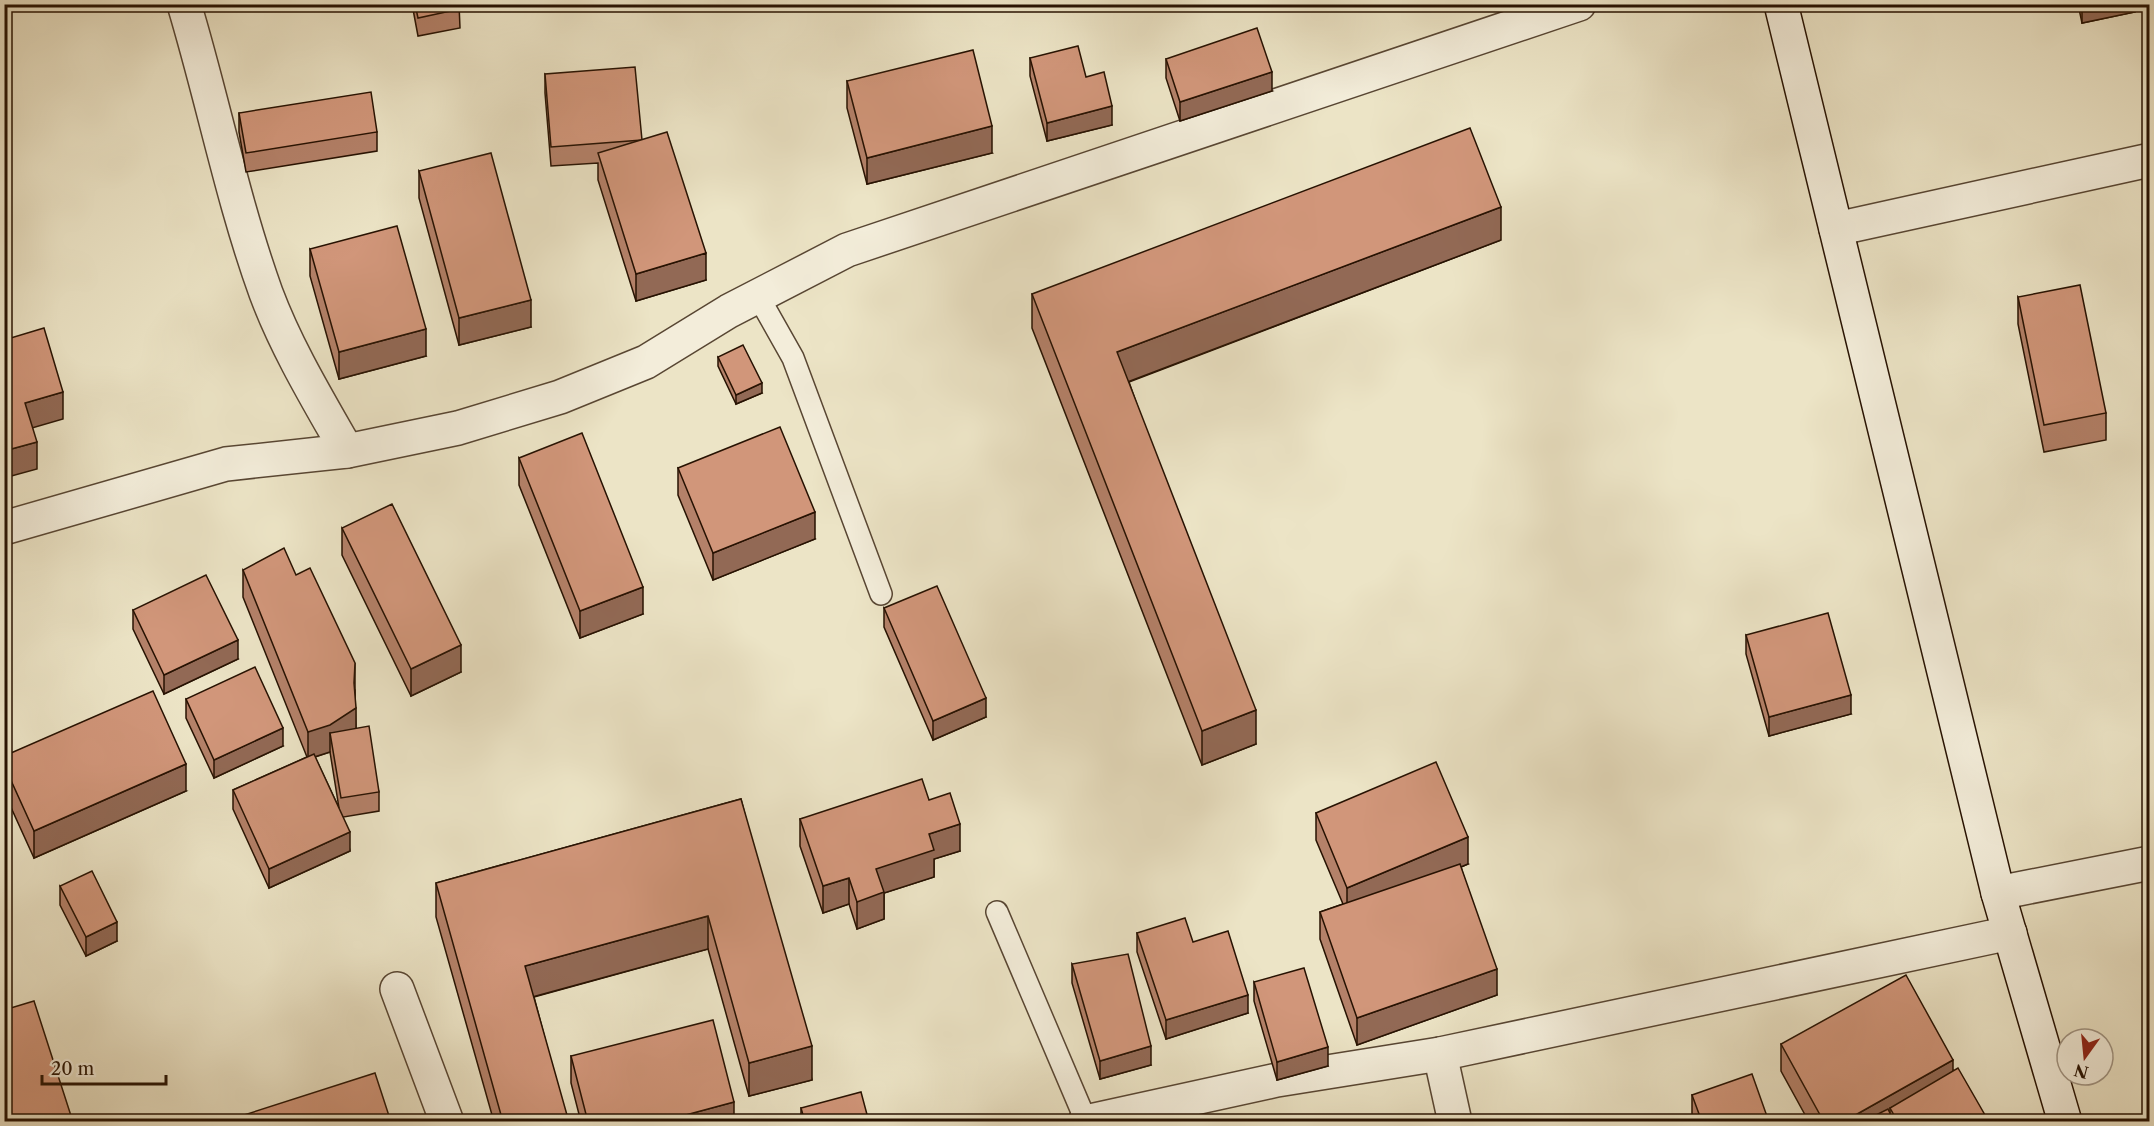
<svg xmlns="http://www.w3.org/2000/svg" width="2154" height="1126" viewBox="0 0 2154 1126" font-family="'Libre Caslon Text',serif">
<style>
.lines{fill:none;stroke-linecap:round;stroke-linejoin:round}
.service-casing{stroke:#584633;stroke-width:24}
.minor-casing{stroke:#584633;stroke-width:36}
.secondary-casing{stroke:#271202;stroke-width:36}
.service{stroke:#f3edda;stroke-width:21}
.minor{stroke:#f3edda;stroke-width:33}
.secondary{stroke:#f3edda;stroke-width:33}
.wall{fill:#b48169;stroke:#271202;stroke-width:1.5;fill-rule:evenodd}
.shaded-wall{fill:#926955;stroke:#271202;stroke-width:1.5}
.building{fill:#d1967a;stroke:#271202;stroke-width:1.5}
</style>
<rect width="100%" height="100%" fill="#ece4c6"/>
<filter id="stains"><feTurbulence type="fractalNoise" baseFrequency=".00333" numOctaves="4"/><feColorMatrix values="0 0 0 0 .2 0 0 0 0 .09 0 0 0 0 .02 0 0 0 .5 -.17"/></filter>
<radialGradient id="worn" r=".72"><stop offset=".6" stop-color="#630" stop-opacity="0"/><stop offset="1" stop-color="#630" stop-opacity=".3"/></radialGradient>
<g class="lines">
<defs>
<g id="service">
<path d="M758,296L793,358L881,594"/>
<path d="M997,912L1086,1121"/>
</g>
<g id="minor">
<path d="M184,4C213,100 232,199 266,293C287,349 318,400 347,451"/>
<path d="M1836,229L2150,160"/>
<path d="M4,528L226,464L347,451L458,428L560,397L646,362L729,311L847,250L1579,4"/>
<path d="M1998,893L2150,863"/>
<path d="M397,989L447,1122"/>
<path d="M1440,1054L1455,1122"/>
<path d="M1085,1122L1277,1080L1440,1054L2010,933"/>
</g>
<path id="secondary" d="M1781,4L1998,893L2065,1122"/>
</defs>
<use href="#service" class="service-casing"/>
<use href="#minor" class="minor-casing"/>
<use href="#secondary" class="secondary-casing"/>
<use href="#service" class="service"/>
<use href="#minor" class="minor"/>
<use href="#secondary" class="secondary"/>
</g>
<g class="wall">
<path d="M412,4H459L460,28L418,36Z"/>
<path d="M2078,4H2135V12L2082,23Z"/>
<path d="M1030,58L1086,77L1112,125L1047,141L1030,76Z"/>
<path d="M1166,59L1272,91L1180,121L1166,78Z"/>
<path d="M545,74L642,140L706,280L636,301L598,180V163L551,166L545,93Z"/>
<path d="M847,81L992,153L867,184L847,108Z"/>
<path d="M239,113L377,132V151L246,172L239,132Z"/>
<path d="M419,171L531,327L459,345L419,198Z"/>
<path d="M1501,240L1129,382L1256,744L1202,765L1032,328V294Z"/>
<path d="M310,249L426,356L339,379L310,276Z"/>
<path d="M2018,297L2106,413V440L2044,452L2018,324Z"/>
<path d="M718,357L762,393L736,404L718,366Z"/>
<path d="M519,458L643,614L580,638L519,485Z"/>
<path d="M678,468L815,539L713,580L678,495Z"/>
<path d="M342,528L461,672L411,696L342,555Z"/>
<path d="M243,570L355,690L356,728L379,792V811L343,817L350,851L269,888L233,809V790L307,757L243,597ZM330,752L339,808L315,757Z"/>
<path d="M884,608L986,717L933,740L884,627Z"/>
<path d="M133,610L238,659L164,694L133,629Z"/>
<path d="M1746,635L1851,714L1769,736L1746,654Z"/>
<path d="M186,699L283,746L214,778L186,718Z"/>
<path d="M4,756L186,791L34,858L4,792Z"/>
<path d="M741,799L812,1080L749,1096L708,949L534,997L567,1122H494L436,917V883Z"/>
<path d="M929,800L960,851L934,859V877L884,893V919L857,929L849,904L823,913L800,846V819Z"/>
<path d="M1316,813L1468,864L1461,867L1497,995L1357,1045L1320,939V912L1343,904L1316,840Z"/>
<path d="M60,886L117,941L86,956L60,905Z"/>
<path d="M1137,933L1193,942L1248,1013L1166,1039L1137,952Z"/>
<path d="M1072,964L1151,1065L1100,1079L1072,983Z"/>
<path d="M1254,982L1328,1066L1277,1080L1254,1001Z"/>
<path d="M1781,1044L1953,1070L1989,1122H1809L1781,1071Z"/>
<path d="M571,1056L734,1122H581L571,1083Z"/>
<path d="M1692,1095L1769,1122H1692Z"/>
<path d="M801,1108L869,1122H801Z"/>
</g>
<g class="shaded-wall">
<path d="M2135,4V12L2082,23V5Z"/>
<path d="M1272,72V91L1180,121V102Z"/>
<path d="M1112,106V125L1047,141V123Z"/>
<path d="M992,126V153L867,184V158Z"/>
<path d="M1501,207V240L1117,386V352Z"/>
<path d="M706,253V280L636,301V274Z"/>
<path d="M531,300V327L459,345V318Z"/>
<path d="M426,329V356L339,379V352Z"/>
<path d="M762,383V393L736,404V395Z"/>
<path d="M63,392V419L25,430V403Z"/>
<path d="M37,442V469L4,478V451Z"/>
<path d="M815,512V539L713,580V553Z"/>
<path d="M643,587V614L580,638V611Z"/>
<path d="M238,640V659L164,694V675Z"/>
<path d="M461,645V672L411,696V669Z"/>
<path d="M355,663V690L354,709L356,708V734L330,733V752L308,759V732L354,683Z"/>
<path d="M1851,695V714L1769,736V717Z"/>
<path d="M986,698V717L933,740V721Z"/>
<path d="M1256,710V744L1202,765V731Z"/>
<path d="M283,728V746L214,778V760Z"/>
<path d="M186,764V791L34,858V831Z"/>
<path d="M960,824V851L934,859V877L884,893V919L857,929V902L876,869L929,834Z"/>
<path d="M350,832V851L269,888V869Z"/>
<path d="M1468,837V864L1347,915V888Z"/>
<path d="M849,878V904L823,913V886Z"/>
<path d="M708,916V949L525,999V966Z"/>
<path d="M117,922V941L86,956V937Z"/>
<path d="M1497,969V995L1357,1045V1018Z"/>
<path d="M1248,995V1013L1166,1039V1020Z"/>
<path d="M812,1046V1080L749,1096V1063Z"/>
<path d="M1151,1046V1065L1100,1079V1061Z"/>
<path d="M1328,1047V1066L1277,1080V1062Z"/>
<path d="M1953,1060V1087L1890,1108V1122H1843Z"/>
<path d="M734,1102V1122H678V1117Z"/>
<path d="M567,1115V1122H544Z"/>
</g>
<g class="building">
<path d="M415,4H459L460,9L418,18Z"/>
<path d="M1257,28L1272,72L1180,102L1166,59Z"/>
<path d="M1078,46L1086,77L1104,72L1112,106L1047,123L1030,58Z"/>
<path d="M973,50L992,126L867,158L847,81Z"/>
<path d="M635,67L642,140L551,147L545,74Z"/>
<path d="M371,92L377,132L246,153L239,113Z"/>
<path d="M1470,128L1501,207L1117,352L1256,710L1202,731L1032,294Z"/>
<path d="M667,132L706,253L636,274L598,153Z"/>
<path d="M491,153L531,300L459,318L419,171Z"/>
<path d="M397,226L426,329L339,352L310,249Z"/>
<path d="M2080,285L2106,413L2044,425L2018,297Z"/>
<path d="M44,328L63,392L25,403L37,442L4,451V340Z"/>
<path d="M743,345L762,383L736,395L718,357Z"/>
<path d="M780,427L815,512L713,553L678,468Z"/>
<path d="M582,433L643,587L580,611L519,458Z"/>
<path d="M392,504L461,645L411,669L342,528Z"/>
<path d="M284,548L296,575L310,568L355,663L354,683L356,708L330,725L308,732L243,570Z"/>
<path d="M206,575L238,640L164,675L133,610Z"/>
<path d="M937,586L986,698L933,721L884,608Z"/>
<path d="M1828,613L1851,695L1769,717L1746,635Z"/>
<path d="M255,667L283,728L214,760L186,699Z"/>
<path d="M153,691L186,764L34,831L4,765V756Z"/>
<path d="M369,726L379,792L341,798L330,733Z"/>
<path d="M314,754L350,832L269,869L233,790Z"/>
<path d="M1436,762L1468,837L1347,888L1316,813Z"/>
<path d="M922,779L929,800L950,793L960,824L929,834L934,850L876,869L884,892L857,902L849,878L823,886L800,819Z"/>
<path d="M741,799L812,1046L749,1063L708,916L525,966L567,1115L544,1122H503L436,883Z"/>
<path d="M1460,864L1497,969L1357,1018L1320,912Z"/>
<path d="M92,871L117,922L86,937L60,886Z"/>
<path d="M1185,918L1193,942L1228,931L1248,995L1166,1020L1137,933Z"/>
<path d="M1128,954L1151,1046L1100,1061L1072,964Z"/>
<path d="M1304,968L1328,1047L1277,1062L1254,982Z"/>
<path d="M1906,975L1953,1060L1843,1122H1824L1781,1044Z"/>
<path d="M34,1001L73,1122H4V1010Z"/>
<path d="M713,1020L734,1102L678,1117L679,1122H652V1120L647,1122H588L571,1056Z"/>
<path d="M1958,1068L1989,1122H1898L1890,1108Z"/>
<path d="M375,1073L391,1122H243L241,1116Z"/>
<path d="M1752,1074L1769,1122H1702L1692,1095Z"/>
<path d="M861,1092L869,1122H805L801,1108Z"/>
<path d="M1888,1109L1894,1122H1862Z"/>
<path d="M1394,1116L1395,1122H1364Z"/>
</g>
<rect width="2154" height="1126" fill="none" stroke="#ece4c6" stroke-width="24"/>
<rect x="6" y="6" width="2142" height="1114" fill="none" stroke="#271202" stroke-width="3"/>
<rect x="12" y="12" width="2130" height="1102" fill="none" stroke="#271202" stroke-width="1.5"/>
<g transform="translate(2085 1057) rotate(195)"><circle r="28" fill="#f3edda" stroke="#a19584" stroke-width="1.5"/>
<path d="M0-4.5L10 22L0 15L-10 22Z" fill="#8f2418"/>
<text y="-9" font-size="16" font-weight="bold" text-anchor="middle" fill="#271202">N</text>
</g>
<path d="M42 1075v9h124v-9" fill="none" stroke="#271202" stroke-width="3"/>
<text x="51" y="1075" font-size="18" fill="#271202" stroke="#f3edda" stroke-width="4.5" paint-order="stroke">20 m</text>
<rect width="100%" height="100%" filter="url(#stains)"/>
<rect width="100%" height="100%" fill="url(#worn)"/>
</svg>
